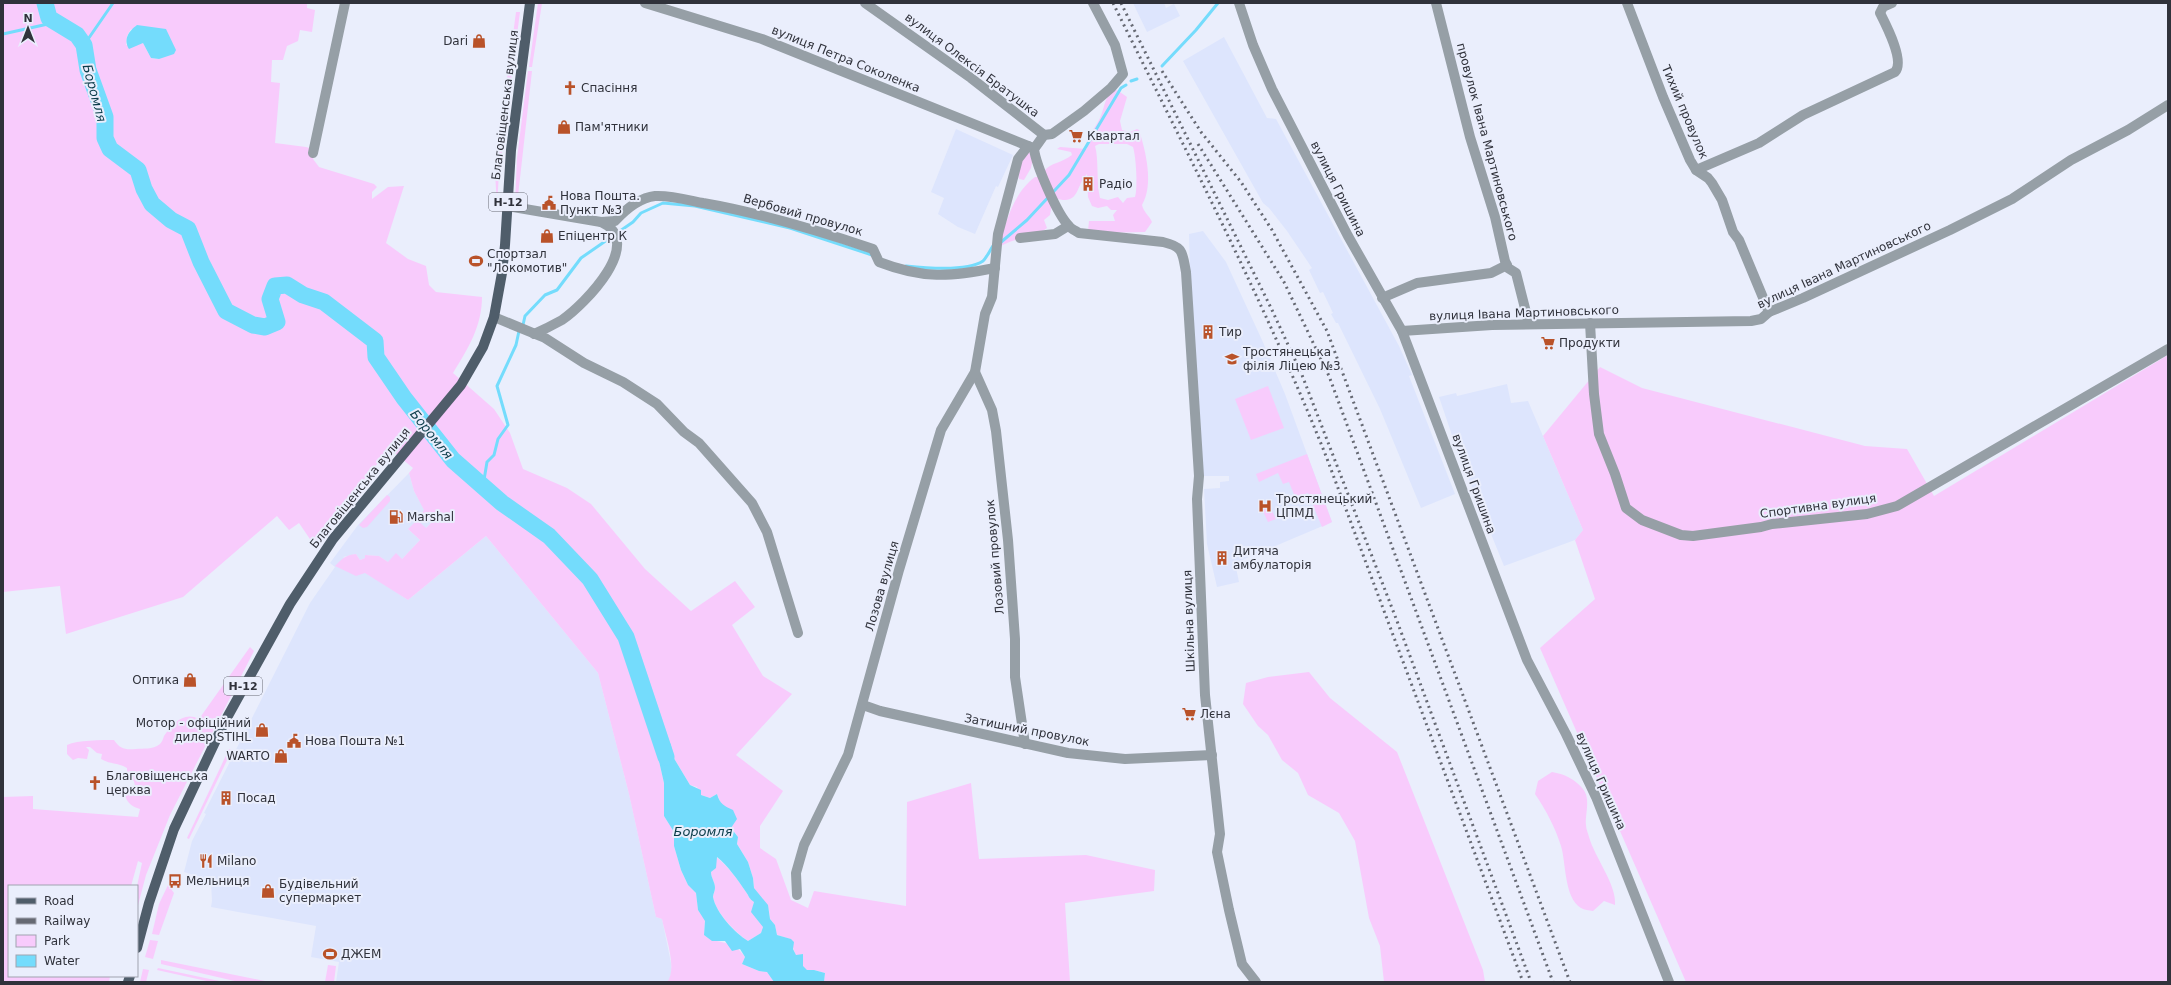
<svg xmlns="http://www.w3.org/2000/svg" width="2171" height="985" viewBox="0 0 2171 985" font-family="'DejaVu Sans',sans-serif">
<style>
.built{fill:#dde5fd}
.green{fill:#f8cbfc;fill-rule:evenodd}
.water{fill:#74dcfc;fill-rule:evenodd}
.lines{fill:none;stroke-linecap:round;stroke-linejoin:round}
.stream{stroke:#74dcfc;stroke-width:3}
.river{stroke:#74dcfc;stroke-width:17}
.minor{stroke:#969fa6;stroke-width:10}
.major{stroke:#4f5d6a;stroke-width:10}
.rail{stroke:#666973;stroke-width:3;stroke-dasharray:2 4;stroke-linecap:butt}
.labels{text-anchor:middle;stroke-width:4;stroke-linejoin:round;paint-order:stroke}
.shield{fill:#eaeefc;stroke:#686a75;stroke-width:1}
.shield-label{font-size:11px;font-weight:bold;fill:#30323b}
.poi-label{font-size:12px;fill:#30323b;stroke:#eaeefc;text-anchor:start}
.street-label{font-size:12px;fill:#30323b;stroke:#eaeefc}
.water-label{font-size:13px;font-style:italic;fill:#0a3c49;stroke:#eaeefc}
</style>
<rect width="100%" height="100%" fill="#eaeefc"/>
<g class="built">
<path d="M1133,3H1164L1166,8L1174,4L1180,16L1147,32Z"/>
<path d="M1224,37L1267,118L1276,119L1399,346L1412,375L1409,376L1455,494L1421,508L1380,409L1338,323H1336L1331,314L1333,313L1323,292L1320,293L1309,270L1312,268L1287,231L1269,208L1263,203L1183,61Z"/>
<path d="M956,129L1013,155L998,187L996,186L975,234L958,227L938,214L944,198L931,192Z"/>
<path d="M1203,231L1226,262L1262,340L1285,394L1332,522L1235,563L1239,582L1217,587L1207,544L1204,489L1220,488V482L1229,481V476H1203L1191,310L1189,234Z"/>
<path d="M1507,384L1511,403L1528,401L1583,530L1575,540L1504,566L1457,450L1439,397L1456,393L1457,396Z"/>
<path d="M409,473L414,491L425,511L422,513L431,523L426,528L408,529L420,540L402,559L388,562L379,556L365,555V558L360,560L356,554L343,557L408,600L486,536L598,673L629,794L656,917L662,919L671,963L672,977L667,982H336L339,962L311,957L316,926L211,907L212,901L211,883L203,878L184,872L192,841L206,814L204,813L310,603L335,567L330,563L358,525Z"/>
</g>
<g class="green">
<path d="M3,3H307V8L315,10L312,32L300,30L298,41L287,46L283,60H272L271,82L280,83L275,143L306,147L316,150L313,159L319,167L374,184L377,187L372,192V199L388,187L404,186L386,243L408,259L426,266L429,285L436,292L482,297C482,326 468,349 453,373L494,409L510,433L523,469L567,488L591,504L645,569L691,611L735,581L755,607L732,625L763,676L792,694L736,755L783,791L760,826V848L776,859L791,900L808,908L814,891L906,906L907,802L971,783L979,859L1086,855L1155,870L1154,891L1065,903L1070,982H824L825,973L814,970H807L802,966L803,954L796,956L790,939L777,935L775,925L770,919L769,910L754,888L753,878L748,862L737,844L738,837L731,827L717,794L710,798L701,795L697,787L690,785L672,755L671,745L658,736L656,748L664,783V816L674,832V846L681,870L688,885L696,893L698,910L705,920L704,935C720,946 732,938 745,957L742,964L759,971L767,972L774,982H667C678,969 665,935 662,919L656,917L629,794L598,673L486,536L408,600L365,573L356,576L335,566C342,559 345,555 356,554L360,560L365,558V555L379,556L388,562L396,553L402,559L420,540L408,529L417,520L426,528L431,523L422,513L424,510L414,491L409,473L413,468L390,449L336,512L314,545L299,523L289,530L277,516L183,597L66,634L60,586L3,592ZM131,29L159,59L151,58L143,43L126,45L127,36Z"/>
<path d="M538,3H542L532,67H529Z"/>
<path d="M516,12H520L513,65H509Z"/>
<path d="M508,70L512,71L509,98H505Z"/>
<path d="M528,71H532L517,205L515,204L517,158Z"/>
<path d="M1117,90L1127,97L1120,121L1122,130L1130,132L1137,129L1139,130C1146,152 1154,185 1142,205C1144,213 1149,215 1152,222L1145,232L1092,233L1088,231L1089,221H1115L1113,215L1117,210H1111L1107,206L1098,208L1092,206L1088,197L1087,174C1076,184 1080,207 1055,198L1044,171C1052,162 1062,163 1072,155L1071,152L1057,149L1060,147L1087,149C1086,136 1095,129 1100,118C1105,108 1104,94 1117,90ZM1099,144H1127L1133,147C1136,156 1138,189 1135,197L1127,198L1123,203L1118,197L1108,200L1100,198C1096,181 1099,159 1095,146Z"/>
<path d="M501,126H505L500,169L496,168Z"/>
<path d="M1029,152L1033,157L1031,168L1024,180L1019,179L1018,173L1025,153Z"/>
<path d="M495,173H499L497,205Z"/>
<path d="M1035,177H1038L1052,204L1050,215L1044,220L1047,228C1033,239 1013,237 998,248C1006,223 1013,193 1035,177Z"/>
<path d="M2168,355V982H1686L1540,648L1595,599L1575,540L1583,530L1543,436L1600,367L1642,388L1865,446L1907,449L1934,496Z"/>
<path d="M1268,386L1284,428L1251,440L1235,399Z"/>
<path d="M1307,454L1332,522L1322,527L1308,493L1295,497L1289,482L1283,484L1278,473L1259,482L1256,474Z"/>
<path d="M387,495L390,497V501L367,527L363,528L359,525Z"/>
<path d="M1268,503L1276,519L1268,522L1261,507Z"/>
<path d="M250,647L254,651L170,815L146,875L137,909V886L142,863L138,861L131,886H9V976H110L109,982H3V797L33,796V809L138,817L140,809C132,807 126,802 125,794L134,789L135,786L134,781L130,780L126,781L124,776L127,774V768C119,763 109,764 101,759L102,754L97,753L90,747H86L89,750L87,759L78,758L73,760L67,754V745C78,740 101,740 114,740C120,749 125,750 136,749C144,748 152,750 160,744C162,742 163,739 164,736C173,723 184,711 199,719Z"/>
<path d="M1309,672L1330,698L1397,752L1483,970L1485,982H1384L1380,946L1369,918L1355,841L1339,813L1308,795L1298,773L1282,760L1268,735L1258,726L1243,704L1246,683L1268,677Z"/>
<path d="M229,749L232,750L189,839L187,838Z"/>
<path d="M1552,772C1564,774 1575,779 1583,789C1591,799 1585,814 1586,825C1586,829 1588,833 1589,837C1595,858 1617,885 1615,905L1604,901L1593,911C1589,910 1584,910 1581,908C1564,898 1566,862 1561,846C1555,827 1546,810 1535,794L1538,781Z"/>
<path d="M716,857C728,866 738,880 746,892C749,896 749,899 754,902L752,912L763,927L761,933L748,941C735,932 716,913 713,897C713,894 715,891 715,888C715,882 711,878 711,872L716,867Z"/>
<path d="M168,885L174,893L159,935L152,934L159,904Z"/>
<path d="M150,940L158,941L153,959L145,957Z"/>
<path d="M161,960L265,981L239,982L161,964Z"/>
<path d="M328,965L336,966L334,982H325Z"/>
<path d="M158,968L224,982H211L157,970Z"/>
<path d="M143,969L149,970L146,982H140Z"/>
</g>
<g class="water">
<path d="M137,25L166,29L176,50L174,54L159,59L151,58L143,43L129,49C123,39 129,31 137,25Z"/>
<path d="M658,736H666L671,745L672,755L690,785L701,790V795L710,798L717,794C720,804 724,806 733,810L737,819L731,828L738,837L737,844L748,862L753,878L754,888L768,905L770,919L775,925L777,935L791,939L794,942L793,949L796,955L803,954V966L807,970H814L825,973L824,982H774L767,972L759,971L742,964L745,957L740,949L732,951L725,941H712L704,935L705,921L698,910L696,893L688,885L681,870L674,846V832L664,816V783L656,748ZM717,857C728,866 738,880 746,892C749,896 749,899 754,902L751,912L763,927L761,933L748,941C735,933 716,913 713,897C713,894 715,891 715,888C715,882 711,878 711,872L716,868Z"/>
</g>
<g class="lines">
<g class="stream">
<path d="M3,34L57,22"/>
<path d="M84,45L113,3"/>
<path d="M1162,66L1196,30L1218,3"/>
<path d="M1131,81L1137,79"/>
<path d="M1000,243L1027,220L1069,175L1121,88L1126,85"/>
<path d="M906,266C925,268 967,272 983,261C987,257 990,250 993,246"/>
<path d="M523,325L525,316L545,295L557,290L581,258L633,222L641,213L663,203L695,206L790,228L872,255"/>
<path d="M483,486L487,462L494,455L498,439L508,425L497,386L516,345L519,331"/>
</g>
<path class="river" d="M45,3L49,18L77,35L84,45L88,70L105,117V138L110,149L138,170L144,189L152,204L171,220L188,229L201,262L226,311L253,325L265,327L277,322L270,299L275,286L287,285L303,295L324,302L375,341L376,357L404,398L453,460L502,503L549,536L590,579L626,637L666,757"/>
<g class="minor">
<path d="M645,3L762,39L1033,148"/>
<path d="M865,3L971,78L1044,135"/>
<path d="M1093,3L1115,45L1123,74L1111,88L1084,111L1052,134L1044,135L1034,149C1036,165 1057,214 1069,226C1071,229 1076,231 1079,233L1163,242C1184,247 1182,252 1186,272L1199,476L1197,499L1205,695L1220,834L1217,852L1229,910L1242,964L1256,982"/>
<path d="M1239,3L1253,45L1272,89L1348,236L1402,331L1527,660L1566,734L1596,797L1669,982"/>
<path d="M1436,3L1470,137L1495,217L1505,261L1508,268L1516,273L1529,324"/>
<path d="M1627,3L1663,97L1690,160L1696,170L1708,178L1712,183L1722,200L1733,232L1739,240L1769,312"/>
<path d="M313,153L345,3"/>
<path d="M1696,170L1759,143L1803,115L1895,72C1905,61 1886,25 1880,13L1883,7L1892,3"/>
<path d="M507,206L601,222L615,221C625,210 638,198 655,196C670,195 688,200 703,203C761,213 817,230 873,249L879,262C923,279 950,277 995,268"/>
<path d="M1020,238L1055,234L1068,226"/>
<path d="M1382,298L1417,283L1491,273L1507,265"/>
<path d="M494,317L545,338L584,363L623,382L657,404L684,432L699,443L752,503L767,532L798,633"/>
<path d="M1590,323L1594,394L1599,434L1615,474L1626,508L1642,520L1681,535L1693,536L1761,527L1772,524L1867,514L1897,506L2168,349"/>
<path d="M1402,331L1492,325L1751,321L1761,319L1769,312L1803,298L1950,230L2012,199L2071,160L2128,130L2168,105"/>
<path d="M534,334C543,330 553,325 562,320C585,304 646,242 601,222"/>
<path d="M975,372L992,410L996,431L1008,540L1015,639V677L1025,744"/>
<path d="M863,705L880,711L1068,753L1125,759L1212,755"/>
<path d="M797,895L796,873L804,845L848,755L899,570L941,430L975,372L985,314L992,297L998,234L1018,159L1028,146"/>
</g>
<g class="major">
<path d="M137,948L149,903L174,829L224,723L290,604L333,539L461,385L483,347L494,317L502,273L505,245L511,150L530,3"/>
<path d="M128,982L130,976"/>
</g>
<g class="rail">
<path d="M1113,3C1187,153 1264,301 1326,456L1523,982"/>
<path d="M1121,3L1272,310L1302,375L1397,621L1531,982"/>
<path d="M1162,71L1201,132L1241,182L1272,230L1327,331L1570,982"/>
<path d="M1198,144L1284,282L1329,376L1553,982"/>
</g>
</g>
<defs>
<symbol id="shop-bare" viewBox="-9 -9 18 18"><path d="M-5-2.5h2.3a2.7 3.5 0 0 1 5.4 0H5L5.5 6h-11ZM-1.5-2.5h3a1.5 2.3 0 0 0-3 0Z" fill="#b95229" stroke="#eaeefc" stroke-width="2.5" paint-order="stroke"/></symbol>
<symbol id="church-bare" viewBox="-9 -9 18 18"><path d="M-1.2-6h2.4v3.5h3.3v2.4h-3.3V6h-2.4V-.1h-3.3v-2.4h3.3Z" fill="#b95229" stroke="#eaeefc" stroke-width="2.5" paint-order="stroke"/></symbol>
<symbol id="supermarket-bare" viewBox="-9 -9 18 18"><path d="M-6-5.5h2.5l.6 2H6L4.5 2H-2.5L-4.4-4H-6ZM-1.5 3.2a1.3 1.3 0 1 0 .1 0ZM3 3.2a1.3 1.3 0 1 0 .1 0Z" fill="#b95229" stroke="#eaeefc" stroke-width="2.5" paint-order="stroke"/></symbol>
<symbol id="building-bare" viewBox="-9 -9 18 18"><path d="M-4-6H4V6H1V3H-1V6H-4ZM-2.5-4.3h1.7v1.8h-1.7ZM.8-4.3h1.7v1.8H.8ZM-2.5-1h1.7V.8h-1.7ZM.8-1h1.7V.8H.8Z" fill="#b95229" stroke="#eaeefc" stroke-width="2.5" paint-order="stroke"/></symbol>
<symbol id="civic-bare" viewBox="-9 -9 18 18"><path d="M-.6-6.5H3V-4.5H.6V-3L4-1V1h2V6H-6V1h2V-1L-.6-3ZM-1.2 2.5V6h2.4V2.5Z" fill="#b95229" stroke="#eaeefc" stroke-width="2.5" paint-order="stroke"/></symbol>
<symbol id="stadium-bare" viewBox="-9 -9 18 18"><path d="M0-5a6.5 5 0 1 0 0 10a6.5 5 0 1 0 0-10ZM-3.5-1.8h7v3.6h-7Z" fill="#b95229" stroke="#eaeefc" stroke-width="2.5" paint-order="stroke"/></symbol>
<symbol id="school-bare" viewBox="-9 -9 18 18"><path d="M0-5L7-2L0 1L-7-2ZM-4 1L0 2.5L4 1V4Q0 6-4 4Z" fill="#b95229" stroke="#eaeefc" stroke-width="2.5" paint-order="stroke"/></symbol>
<symbol id="hospital-bare" viewBox="-9 -9 18 18"><path d="M-5-5h3v3.5h4V-5h3V5h-3V1.5h-4V5h-3Z" fill="#b95229" stroke="#eaeefc" stroke-width="2.5" paint-order="stroke"/></symbol>
<symbol id="fuel-bare" viewBox="-9 -9 18 18"><path d="M-5.5-6h7V0h2V4h1.3V-2.5L3-4.5l.8-.8L6-3V5H2.5V1h-1V6h-7ZM-4.2-4.7v3.2H.2V-4.7Z" fill="#b95229" stroke="#eaeefc" stroke-width="2.5" paint-order="stroke"/></symbol>
<symbol id="restaurant-bare" viewBox="-9 -9 18 18"><path d="M-5-6h1v4h1v-4h1v4h1v-4h1v5L-1.5 .5V6h-2V.5L-5-1ZM5-6V6H3V1.5H1.5Q1.5-4 5-6Z" fill="#b95229" stroke="#eaeefc" stroke-width="2.5" paint-order="stroke"/></symbol>
<symbol id="bus-bare" viewBox="-9 -9 18 18"><path d="M-5-6H5V4H4V6H2V4H-2V6H-4V4H-5ZM-3.5-4V0h7V-4ZM-3.5 1.2v1.5H-2V1.2ZM2 1.2v1.5H3.5V1.2Z" fill="#b95229" stroke="#eaeefc" stroke-width="2.5" paint-order="stroke"/></symbol>
</defs>
<g fill-rule="evenodd">
<use href="#shop-bare" x="469" y="31" width="20" height="20"/>
<use href="#church-bare" x="560" y="78" width="20" height="20"/>
<use href="#shop-bare" x="554" y="117" width="20" height="20"/>
<use href="#supermarket-bare" x="1066" y="126" width="20" height="20"/>
<use href="#building-bare" x="1078" y="174" width="20" height="20"/>
<use href="#civic-bare" x="539" y="193" width="20" height="20"/>
<use href="#shop-bare" x="537" y="226" width="20" height="20"/>
<use href="#stadium-bare" x="466" y="251" width="20" height="20"/>
<use href="#building-bare" x="1198" y="322" width="20" height="20"/>
<use href="#supermarket-bare" x="1538" y="333" width="20" height="20"/>
<use href="#school-bare" x="1222" y="349" width="20" height="20"/>
<use href="#hospital-bare" x="1255" y="496" width="20" height="20"/>
<use href="#fuel-bare" x="386" y="507" width="20" height="20"/>
<use href="#building-bare" x="1212" y="548" width="20" height="20"/>
<use href="#shop-bare" x="180" y="670" width="20" height="20"/>
<use href="#supermarket-bare" x="1179" y="704" width="20" height="20"/>
<use href="#shop-bare" x="252" y="720" width="20" height="20"/>
<use href="#civic-bare" x="284" y="731" width="20" height="20"/>
<use href="#shop-bare" x="271" y="746" width="20" height="20"/>
<use href="#church-bare" x="85" y="773" width="20" height="20"/>
<use href="#building-bare" x="216" y="788" width="20" height="20"/>
<use href="#restaurant-bare" x="196" y="851" width="20" height="20"/>
<use href="#bus-bare" x="165" y="871" width="20" height="20"/>
<use href="#shop-bare" x="258" y="881" width="20" height="20"/>
<use href="#stadium-bare" x="320" y="944" width="20" height="20"/>
</g>
<g class="labels">
<g class="shield">
<rect x="489" y="193" width="38" height="18" rx="3"/>
<rect x="224" y="677" width="38" height="18" rx="3"/>
</g>
<g class="shield-label">
<text x="508" y="206">Н-12</text>
<text x="243" y="690">Н-12</text>
</g>
<g class="poi-label">
<text x="468" y="45" text-anchor="end">Dari</text>
<text x="581" y="92">Спасіння</text>
<text x="575" y="131">Пам'ятники</text>
<text x="1087" y="140">Квартал</text>
<text x="1099" y="188">Радіо</text>
<text x="560" y="200">Нова Пошта.<tspan x="560" dy="14">Пункт №3</tspan></text>
<text x="558" y="240">Епіцентр К</text>
<text x="487" y="258">Спортзал<tspan x="487" dy="14">"Локомотив"</tspan></text>
<text x="1219" y="336">Тир</text>
<text x="1559" y="347">Продукти</text>
<text x="1243" y="356">Тростянецька<tspan x="1243" dy="14">філія Ліцею №3</tspan></text>
<text x="1276" y="503">Тростянецький<tspan x="1276" dy="14">ЦПМД</tspan></text>
<text x="407" y="521">Marshal</text>
<text x="1233" y="555">Дитяча<tspan x="1233" dy="14">амбулаторія</tspan></text>
<text x="179" y="684" text-anchor="end">Оптика</text>
<text x="1200" y="718">Лєна</text>
<text x="251" y="727" text-anchor="end">Мотор - офіційний<tspan x="251" dy="14">дилер STIHL</tspan></text>
<text x="305" y="745">Нова Пошта №1</text>
<text x="270" y="760" text-anchor="end">WARTO</text>
<text x="106" y="780">Благовіщенська<tspan x="106" dy="14">церква</tspan></text>
<text x="237" y="802">Посад</text>
<text x="217" y="865">Milano</text>
<text x="186" y="885">Мельниця</text>
<text x="279" y="888">Будівельний<tspan x="279" dy="14">супермаркет</tspan></text>
<text x="341" y="958">ДЖЕМ</text>
</g>
<g class="street-label">
<text transform="translate(846 59) rotate(22)" y="4">вулиця Петра Соколенка</text>
<text transform="translate(972 65) rotate(37)" y="4">вулиця Олексія Братушка</text>
<text transform="translate(505 105) rotate(-83)" y="4">Благовіщенська вулиця</text>
<text transform="translate(1685 112) rotate(67)" y="4">Тихий провулок</text>
<text transform="translate(1487 142) rotate(75)" y="4">провулок Івана Мартиновського</text>
<text transform="translate(1338 189) rotate(63)" y="4">вулиця Гришина</text>
<text transform="translate(803 215) rotate(16)" y="4">Вербовий провулок</text>
<text transform="translate(1844 265) rotate(-25)" y="4">вулиця Івана Мартиновського</text>
<text transform="translate(1524 313) rotate(-2)" y="4">вулиця Івана Мартиновського</text>
<text transform="translate(1474 484) rotate(70)" y="4">вулиця Гришина</text>
<text transform="translate(360 488) rotate(-51)" y="4">Благовіщенська вулиця</text>
<text transform="translate(1818 506) rotate(-8)" y="4">Спортивна вулиця</text>
<text transform="translate(995 557) rotate(-95)" y="4">Лозовий провулок</text>
<text transform="translate(882 586) rotate(-74)" y="4">Лозова вулиця</text>
<text transform="translate(1189 621) rotate(-92)" y="4">Шкільна вулиця</text>
<text transform="translate(1027 730) rotate(11)" y="4">Затишний провулок</text>
<text transform="translate(1601 781) rotate(66)" y="4">вулиця Гришина</text>
</g>
<g class="water-label">
<text transform="translate(95 93) rotate(75)" y="5">Боромля</text>
<text transform="translate(432 434) rotate(51)" y="5">Боромля</text>
<text x="703" y="836">Боромля</text>
</g>
</g>
<rect width="2171" height="985" fill="none" stroke="#30323b" stroke-width="8"/>
<rect x="8" y="885" width="130" height="92" fill="#eaeefc" stroke="#a0a3af"/>
<rect x="16" y="898" width="20" height="6" fill="#4f5d6a" stroke="#a0a3af"/>
<text x="44" y="905" font-size="12" fill="#30323b">Road</text>
<rect x="16" y="918" width="20" height="6" fill="#666973" stroke="#a0a3af"/>
<text x="44" y="925" font-size="12" fill="#30323b">Railway</text>
<rect x="16" y="935" width="20" height="12" fill="#f8cbfc" stroke="#a0a3af"/>
<text x="44" y="945" font-size="12" fill="#30323b">Park</text>
<rect x="16" y="955" width="20" height="12" fill="#74dcfc" stroke="#a0a3af"/>
<text x="44" y="965" font-size="12" fill="#30323b">Water</text>
<g transform="translate(28 28)" stroke="#eaeefc" stroke-width="3" paint-order="stroke">
<path d="M0-3L7 15L0 10L-7 15Z" fill="#30323b"/>
<text y="-6" font-size="11" font-weight="bold" text-anchor="middle" fill="#30323b">N</text>
</g>
</svg>
